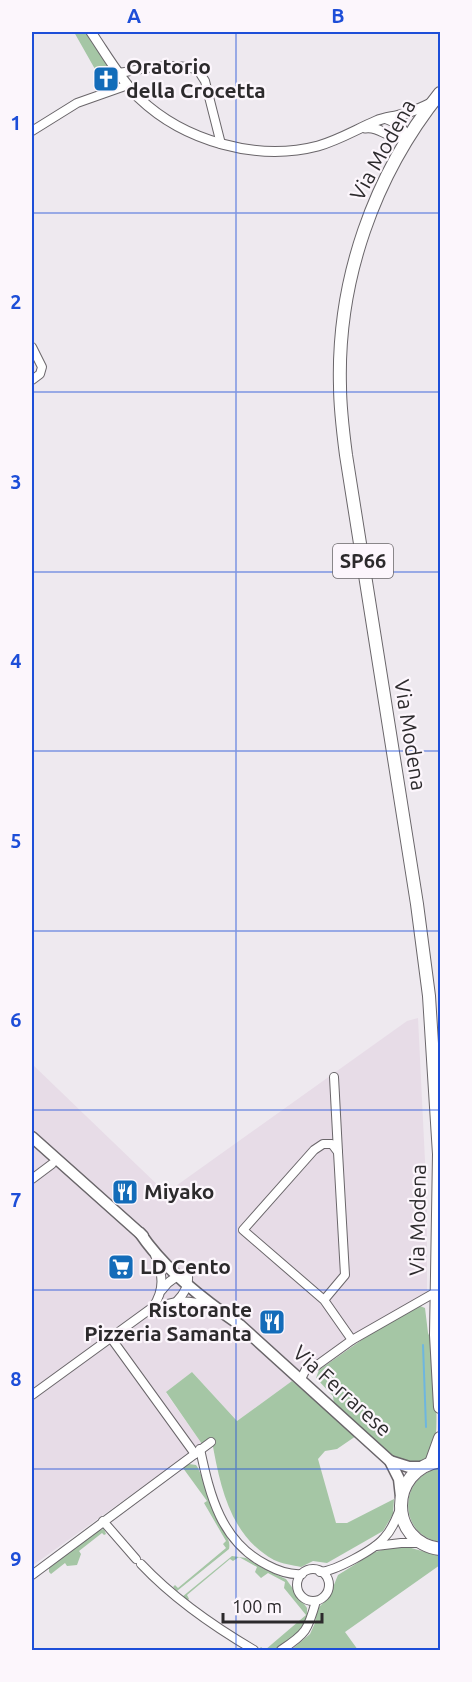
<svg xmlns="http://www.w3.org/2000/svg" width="472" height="1682" viewBox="0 0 472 1682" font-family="Ubuntu,sans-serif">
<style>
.built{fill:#e7dce7}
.green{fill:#a5c6a5}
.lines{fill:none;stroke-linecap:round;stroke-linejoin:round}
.stream{stroke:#6eb6df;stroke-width:2}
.minor-casing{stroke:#6a666a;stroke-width:10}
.tertiary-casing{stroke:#6a666a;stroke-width:11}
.secondary-casing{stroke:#6a666a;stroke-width:13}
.primary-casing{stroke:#6a666a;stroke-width:14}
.minor{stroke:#fff;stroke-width:8}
.tertiary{stroke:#fff;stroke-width:9}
.secondary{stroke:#fff;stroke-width:10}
.primary{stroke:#fff;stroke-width:12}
.grid{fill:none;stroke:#1d4ed8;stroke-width:1.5;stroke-opacity:0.55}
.labels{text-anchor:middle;stroke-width:4.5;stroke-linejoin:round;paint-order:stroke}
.shield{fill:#fcf6fc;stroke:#6a676a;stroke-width:1.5}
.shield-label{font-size:20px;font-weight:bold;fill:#2c2a2c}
.poi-label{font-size:21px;font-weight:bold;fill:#2c2a2c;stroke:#fcf6fc;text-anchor:start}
.street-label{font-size:21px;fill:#2c2a2c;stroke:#fcf6fc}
.neatline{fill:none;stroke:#1d4ed8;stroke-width:2}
.grid-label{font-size:20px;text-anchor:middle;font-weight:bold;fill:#1d4ed8}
</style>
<rect width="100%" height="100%" fill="#eee9ef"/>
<path class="built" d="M418,1018L427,1202V1301L319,1370L292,1381L237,1421L192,1372L166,1393L202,1444L32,1566V1064L166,1193L407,1021Z"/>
<g class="green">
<path d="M74,32H87L120,77L112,81L109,74L100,78Z"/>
<path d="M420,1306L425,1308L428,1333L432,1342C433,1365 441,1430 433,1449C428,1463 411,1465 398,1459C379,1451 351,1420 334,1405L333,1396L316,1378L319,1370L363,1339L412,1309Z"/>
<path d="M192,1372L237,1421L292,1381L356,1436L337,1449L325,1451L318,1459L336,1523H347L394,1499L393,1514L383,1531L327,1563L313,1561L301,1567C293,1565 282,1564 274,1560C230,1536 220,1486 212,1441L202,1444L166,1392Z"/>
<path d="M189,1464L196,1465L198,1468C207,1487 211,1508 221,1527C225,1534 231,1540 229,1549L177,1591L173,1587L175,1585L178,1588L226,1548L223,1544L226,1541L204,1503L207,1501L183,1468Z"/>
<path d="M440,1468V1542C397,1535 398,1476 440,1468Z"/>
<path d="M104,1529L106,1534L104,1535L102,1533L79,1551L81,1554L77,1565L67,1566L65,1563L51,1574L49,1572V1568L99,1530Z"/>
<path d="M404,1546L440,1556V1565L345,1632L358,1650H291L310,1634L315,1623L317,1609L329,1597L338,1575L375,1552L389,1548Z"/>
<path d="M232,1556L246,1558L268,1571L286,1579L307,1608V1620L298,1635L276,1650H260L259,1649L261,1647L265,1650L306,1615L284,1588L285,1582L268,1573L261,1578L255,1572L257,1567L239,1557L233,1561L230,1559L187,1595L189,1599L188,1600L182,1597Z"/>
</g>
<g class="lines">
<path class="stream" d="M423,1345L426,1427"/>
<defs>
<g id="minor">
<path d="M119,73C143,69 174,61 198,70L205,81L221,144"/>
<path d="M32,131L77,103L128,85"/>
<path d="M32,347L42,367L40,374L32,380"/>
<path d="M334,1077L338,1152"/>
<path d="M32,1179L52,1164"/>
<path d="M162,1290C168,1281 176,1275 188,1275C189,1286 184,1294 177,1301"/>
<path d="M324,1300L345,1275L338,1152L332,1144H323L314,1150L243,1230L324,1300L352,1340"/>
<path d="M153,1310C173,1299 189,1300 210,1306"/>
<path d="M111,1338L195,1454"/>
<path d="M301,1379L306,1369L316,1366L352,1340L436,1292"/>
<path d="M32,1395L153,1307C165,1289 163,1274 155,1255"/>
<path d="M200,1449C210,1496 221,1542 267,1565C278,1571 289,1575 302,1574"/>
<path d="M103,1521L136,1559"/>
<path d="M376,1546L401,1543H421"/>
<path d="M141,1564C174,1599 213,1626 254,1650"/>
<circle cx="313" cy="1585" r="16"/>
<path d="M320,1572C335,1571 374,1550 384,1538C392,1530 396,1519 400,1509"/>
<path d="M32,1575L211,1442"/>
<path d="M281,1650C306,1634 308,1630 316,1601"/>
</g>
<g id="tertiary">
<path d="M91,32C106,54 120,79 139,98C184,141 257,162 318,146C339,140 357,129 376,121C385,117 394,117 403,114C413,112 423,107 433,102"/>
<path d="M365,128C382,126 387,140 408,138L399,124L387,119"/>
</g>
<g id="secondary">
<path d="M32,1137L143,1236"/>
<path d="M140,1233C165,1270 204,1300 240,1325L390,1461L399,1479L401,1497"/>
<path d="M390,1461L409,1467H423"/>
</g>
<g id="primary">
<path d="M440,93C374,175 337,280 340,386C340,409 343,432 346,455L417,904L429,996L439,1154L436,1335L440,1407"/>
<path d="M440,1461C388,1470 388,1542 440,1549"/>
<path d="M431,1463L440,1438"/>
</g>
</defs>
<use href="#minor" class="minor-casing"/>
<use href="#tertiary" class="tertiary-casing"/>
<use href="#secondary" class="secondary-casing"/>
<use href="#primary" class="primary-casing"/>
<use href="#minor" class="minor"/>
<use href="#tertiary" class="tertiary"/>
<use href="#secondary" class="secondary"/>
<use href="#primary" class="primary"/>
</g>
<path class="grid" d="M236,32V1650M32,213H440M32,392H440M32,572H440M32,751H440M32,931H440M32,1110H440M32,1290H440M32,1469H440"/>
<defs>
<symbol id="church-square" viewBox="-11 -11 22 22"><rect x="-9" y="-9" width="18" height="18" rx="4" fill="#136cb9" stroke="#fcf6fc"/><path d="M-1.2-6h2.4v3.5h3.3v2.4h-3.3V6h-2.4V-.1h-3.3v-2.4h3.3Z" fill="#fff"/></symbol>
<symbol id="restaurant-square" viewBox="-11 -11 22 22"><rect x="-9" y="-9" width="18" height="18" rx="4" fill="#136cb9" stroke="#fcf6fc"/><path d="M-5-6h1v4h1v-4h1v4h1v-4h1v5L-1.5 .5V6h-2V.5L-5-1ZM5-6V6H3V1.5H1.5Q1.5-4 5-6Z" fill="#fff"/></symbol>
<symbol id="supermarket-square" viewBox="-11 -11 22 22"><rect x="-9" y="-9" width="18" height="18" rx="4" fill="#136cb9" stroke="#fcf6fc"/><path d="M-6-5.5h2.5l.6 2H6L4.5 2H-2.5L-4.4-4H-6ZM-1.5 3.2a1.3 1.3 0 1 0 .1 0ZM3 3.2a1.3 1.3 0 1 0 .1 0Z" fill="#fff"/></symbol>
</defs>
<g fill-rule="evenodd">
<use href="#church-square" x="91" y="64" width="30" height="30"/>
<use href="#restaurant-square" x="110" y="1177" width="30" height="30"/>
<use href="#supermarket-square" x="106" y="1252" width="30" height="30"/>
<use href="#restaurant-square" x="257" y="1307" width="30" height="30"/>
</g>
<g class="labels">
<rect class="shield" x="333" y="544" width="60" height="34" rx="4.5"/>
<g class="shield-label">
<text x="363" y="568">SP66</text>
</g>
<g class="poi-label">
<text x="126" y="74">Oratorio<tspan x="126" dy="24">della Crocetta</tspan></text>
<text x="144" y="1199">Miyako</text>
<text x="140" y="1274">LD Cento</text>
<text x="252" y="1317" text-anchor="end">Ristorante<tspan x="252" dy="24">Pizzeria Samanta</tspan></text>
</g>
<g class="street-label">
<text transform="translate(383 150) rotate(-61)" y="7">Via Modena</text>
<text transform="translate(410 735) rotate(81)" y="7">Via Modena</text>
<text transform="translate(418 1220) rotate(-89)" y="7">Via Modena</text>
<text transform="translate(342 1391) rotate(42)" y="7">Via Ferrarese</text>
</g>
</g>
<rect width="472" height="1682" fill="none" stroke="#fcf6fc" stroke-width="66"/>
<path d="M223 1613v9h99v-9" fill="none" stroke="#2c2a2c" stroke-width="3"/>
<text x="232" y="1613" font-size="18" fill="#2c2a2c" stroke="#fcf6fc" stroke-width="4.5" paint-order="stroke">100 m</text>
<rect x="33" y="33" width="406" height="1616" class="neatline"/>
<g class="grid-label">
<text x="134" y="23">A</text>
<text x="338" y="23">B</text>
<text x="16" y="130">1</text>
<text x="16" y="309">2</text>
<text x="16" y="489">3</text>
<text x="16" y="668">4</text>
<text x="16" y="848">5</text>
<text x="16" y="1027">6</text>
<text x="16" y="1207">7</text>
<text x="16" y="1386">8</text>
<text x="16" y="1566">9</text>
</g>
</svg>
